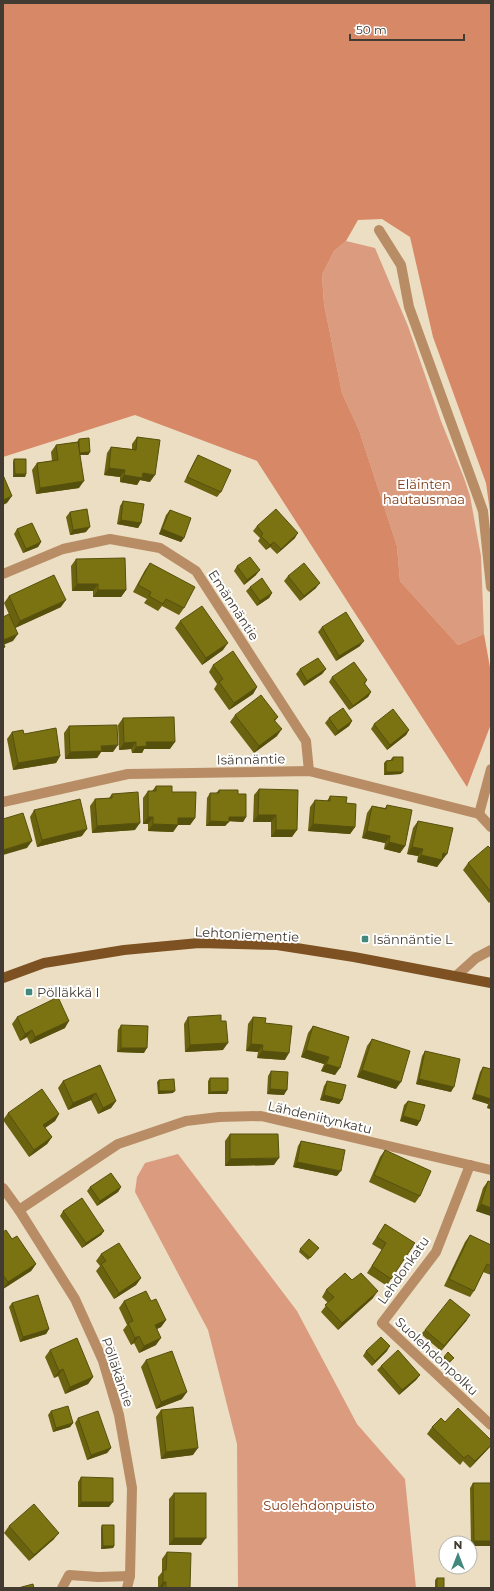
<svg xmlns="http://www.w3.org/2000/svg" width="494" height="1591" viewBox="0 0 494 1591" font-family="Montserrat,sans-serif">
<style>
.green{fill:#db9b7f}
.forest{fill:#d78866}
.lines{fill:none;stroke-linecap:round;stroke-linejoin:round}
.minor{stroke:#b88d65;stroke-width:10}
.major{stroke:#7d5122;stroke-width:10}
.wall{fill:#6a620f}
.shaded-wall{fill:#56500d}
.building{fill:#7b7212;stroke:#56500d}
.poi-dot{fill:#43887d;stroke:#fff;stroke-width:1.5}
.labels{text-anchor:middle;stroke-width:4;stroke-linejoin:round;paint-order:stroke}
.park-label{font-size:13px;fill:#7e3610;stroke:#fff}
.street-label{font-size:13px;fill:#413b31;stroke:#fff}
.poi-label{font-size:13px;fill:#413b31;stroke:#fff;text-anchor:start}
</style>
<rect width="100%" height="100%" fill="#ebdec3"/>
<g class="green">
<path d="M346,241L375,248L408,326L441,421L464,478L470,496L481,556L484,634L458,645L400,581L397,546L359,430L342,393L324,304L322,275L334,251Z"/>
<path d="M178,1154L297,1311L357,1424L405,1479L416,1588H238L237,1444L208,1330L135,1192L137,1177L145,1163Z"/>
</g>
<path class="forest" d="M3,3H491V519L486,483L433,337L410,237L382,219L358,220L346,241L334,251L322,275L324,304L342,393L359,430L397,546L400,581L458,645L484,634L491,673V724L467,787L257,461L135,415L3,457Z"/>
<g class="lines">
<g class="minor">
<path d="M379,230L401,265L409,307L483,511L491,587"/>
<path d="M3,574L63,549L110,539L160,548L196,571L306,741L309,771"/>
<path d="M3,802L128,774L309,771L479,814L491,827"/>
<path d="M479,814L491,769"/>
<path d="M456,976L476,958L491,950"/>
<path d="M470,1165L436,1252L382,1323L491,1425"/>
<path d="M3,1188L19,1210L75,1299L103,1361L119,1415L132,1488L130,1576L127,1588"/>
<path d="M19,1210L118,1144L186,1121L219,1117L261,1116L491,1170"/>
<path d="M62,1588L69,1575L98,1577L130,1576"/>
</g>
<path class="major" d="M3,978L44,963L124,950L199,943L277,945L354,957L491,983"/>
</g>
<g class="wall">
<path d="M137,437L150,482L140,480L137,485L120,482V477L104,475L107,453L111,447L132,449V444Z"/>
<path d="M79,439L90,452L88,455H80L79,488L36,494L32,470L37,463L52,461L51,452L56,445L77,442Z"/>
<path d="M198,455L221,492L217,497L184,482L195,460Z"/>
<path d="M14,459L26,474L25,477H13V462Z"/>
<path d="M123,501L141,523L138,528L117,524L120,506Z"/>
<path d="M170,510L184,538L181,542L159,534L166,515Z"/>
<path d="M70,512L86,532L70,535L66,517Z"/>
<path d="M257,526L295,538L277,554L270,547L266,550L258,541L260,538L253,531Z"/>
<path d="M17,529L41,542L38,547L23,553L14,534Z"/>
<path d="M76,559L126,590L121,597H93V591H72L71,566Z"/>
<path d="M150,563L184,608L179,615L162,606L158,611L144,603L147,599L133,592L145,570Z"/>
<path d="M237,566L256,575L244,585L234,571Z"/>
<path d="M288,576L316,588L300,601L284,581Z"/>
<path d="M250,587L272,593L269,598L257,606L246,591Z"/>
<path d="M9,596L61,607L15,628L4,603Z"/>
<path d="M180,621L223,650L202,665L175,628Z"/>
<path d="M322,627L360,646L336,661L318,632Z"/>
<path d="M213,665L257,687L253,694L229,710L214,689L217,684L209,672Z"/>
<path d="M300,669H326L322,674L304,686L296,674Z"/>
<path d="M332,677L367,680L365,684L371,692L368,697L349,710L329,682Z"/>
<path d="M235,715L278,717L275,721L277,736L254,753L230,722Z"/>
<path d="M123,718L170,749H144L142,753H132L131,749L119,750L118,725Z"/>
<path d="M329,718L352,721L349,726L335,736L325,723Z"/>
<path d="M374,724L409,730L406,735L387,750L371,729Z"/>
<path d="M69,726L113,752H101L97,758L65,759L64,733Z"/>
<path d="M12,732L24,734L60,756L56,763L13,770L7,739Z"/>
<path d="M393,757L401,774L384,775V763L386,761L391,760V759Z"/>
<path d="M156,786L172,792L195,818L190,825H178L173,832L148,831V824H143V798L148,791H152Z"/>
<path d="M259,789L292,837H271V822H253L254,795Z"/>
<path d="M219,790L238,794L246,817L243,822L229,821L225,826H206L207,798L210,793H216Z"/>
<path d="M112,794L135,830L92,833L90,806L95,799L109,798Z"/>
<path d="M330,796L346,803L355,827L350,834L308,831L310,807L315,800L327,801Z"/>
<path d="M387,805L405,846L400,853L384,849L385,843L362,838L367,813L372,806L385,808Z"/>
<path d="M34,810L82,836L37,847L30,817Z"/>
<path d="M418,821L442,861H441L437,867L417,862L418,856L407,854L413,828Z"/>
<path d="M491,849V901L489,903L463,870L468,863Z"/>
<path d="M17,1017L65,1028L30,1044L27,1037L20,1041L12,1024Z"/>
<path d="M188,1017L221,1021L223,1050L185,1052L184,1024Z"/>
<path d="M253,1017L265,1023L285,1060L257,1058L258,1052L246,1051L248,1024Z"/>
<path d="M121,1025L144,1053L117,1052L118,1030Z"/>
<path d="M313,1026L349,1037L335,1075L321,1071L324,1064L301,1057L308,1033Z"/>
<path d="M372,1039L396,1089L357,1077L367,1046Z"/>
<path d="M425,1051L451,1092L416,1084L422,1056Z"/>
<path d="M100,1065L116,1101L111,1108L98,1114L91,1100L68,1110L58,1088L63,1081Z"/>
<path d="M483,1067L491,1069V1109L487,1108L488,1104L472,1099L480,1072Z"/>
<path d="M271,1071L284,1095L267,1094L268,1076Z"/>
<path d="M210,1078L227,1094H208V1081Z"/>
<path d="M159,1080L173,1093L158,1094L157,1082Z"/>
<path d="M327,1081L342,1100L339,1104L320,1100L324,1086Z"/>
<path d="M408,1101L420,1121L417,1126L400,1121L404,1105Z"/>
<path d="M8,1113L59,1114L55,1121L45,1128L52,1137L47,1144L29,1157L3,1120Z"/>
<path d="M230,1134L274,1165L225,1166V1141Z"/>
<path d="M301,1141L337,1176L293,1167L298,1146Z"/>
<path d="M385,1150L420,1196L415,1203L369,1182L380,1157Z"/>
<path d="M488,1181L491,1216L476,1211L483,1188Z"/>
<path d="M90,1187H121L118,1192L97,1206L87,1191Z"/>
<path d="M63,1211L104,1231L101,1235L82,1248L60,1216Z"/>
<path d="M385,1224L391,1279L387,1286L367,1273L382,1250L372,1244Z"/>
<path d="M3,1232L12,1239L36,1264L31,1271L3,1289Z"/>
<path d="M470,1235L491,1245V1275L483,1272L474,1291L470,1297L444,1286L465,1242Z"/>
<path d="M300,1249L317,1250L308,1260L299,1252Z"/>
<path d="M101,1254L141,1278L136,1285L114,1299L96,1271L100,1266L96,1261Z"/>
<path d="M326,1290L373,1298L338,1330L321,1312L328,1303L322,1297Z"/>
<path d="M124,1301H151L166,1320L161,1327L157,1329L156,1345L139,1353L134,1343L131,1345L123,1330L127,1325L119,1308Z"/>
<path d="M12,1303L49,1329L46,1334L20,1342L9,1307Z"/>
<path d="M467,1320L441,1351L421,1334L425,1330Z"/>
<path d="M50,1350L93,1377L88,1384L65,1394L58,1376L54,1378L45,1357Z"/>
<path d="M366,1351H387L372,1366L363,1356Z"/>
<path d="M444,1357L452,1360L448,1365L442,1359Z"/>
<path d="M146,1360L182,1399L156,1409L141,1367Z"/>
<path d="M381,1366L420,1375L416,1380L399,1395L377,1370Z"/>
<path d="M161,1410L193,1455L161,1459L156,1417Z"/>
<path d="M51,1411L73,1423L70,1427L53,1432L48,1415Z"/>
<path d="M78,1418L111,1448L107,1453L87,1460L75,1423Z"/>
<path d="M445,1422L491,1440V1446L488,1449L470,1468L463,1461L460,1465L427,1434L432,1427Z"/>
<path d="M81,1477L109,1507H78V1482Z"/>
<path d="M473,1483H491V1546H471L470,1488Z"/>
<path d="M174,1493L201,1545H169V1499Z"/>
<path d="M102,1525L114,1546L113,1548L101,1549V1528Z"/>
<path d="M9,1526L54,1539L29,1561L4,1533Z"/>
<path d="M167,1552L190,1588H158V1577L162,1572V1559Z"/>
<path d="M437,1578L444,1588H435V1580Z"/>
</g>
<g class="shaded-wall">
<path d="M90,452L88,455H78L79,453Z"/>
<path d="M109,468L125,470L120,477L104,475Z"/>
<path d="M143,473L155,475L150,482L140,480L137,485L120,482L124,475Z"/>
<path d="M15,474H26L25,477H13Z"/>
<path d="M84,481L79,488L36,494L40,488Z"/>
<path d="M12,496L7,503L3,505V500Z"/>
<path d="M121,520L141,523L138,528L117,524Z"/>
<path d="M90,527L86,532L70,535L73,530Z"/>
<path d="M162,529L184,538L181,542L159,534Z"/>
<path d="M298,533L295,538L277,554L281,549Z"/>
<path d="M41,542L38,547L23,553L26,549Z"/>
<path d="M274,542L270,547L266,550L270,545Z"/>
<path d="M260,570L256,575L244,585L247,580Z"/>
<path d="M320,583L316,588L300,601L304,596Z"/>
<path d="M77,584H98L93,591H72Z"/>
<path d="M98,590H126L121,597H93Z"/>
<path d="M272,593L269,598L257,606L260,601Z"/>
<path d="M66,600L61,607L15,628L20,621Z"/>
<path d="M18,634L13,641L3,645V640Z"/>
<path d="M364,641L360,646L336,661L339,656Z"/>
<path d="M228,643L223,650L202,665L206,658Z"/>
<path d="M326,669L322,674L304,686L307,681Z"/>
<path d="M257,687L253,694L229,710L234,703Z"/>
<path d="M371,692L368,697L349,710L353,706Z"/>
<path d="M352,721L349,726L335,736L338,731Z"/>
<path d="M282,729L277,736L254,753L259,746Z"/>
<path d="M409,730L406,735L387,750L390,745Z"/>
<path d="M136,742L131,749L119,750L124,743Z"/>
<path d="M146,742H175L170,749H144L142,753H132L136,747Z"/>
<path d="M118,745L113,752H101L97,758L65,759L70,752L101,746Z"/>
<path d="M60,756L56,763L13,770L18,763Z"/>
<path d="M386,772H403L401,774L384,775Z"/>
<path d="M258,815H276L271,822H253Z"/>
<path d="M148,817H153L148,824H143Z"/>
<path d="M229,817H246L243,822L226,821Z"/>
<path d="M178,818H195L190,825H173Z"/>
<path d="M210,821L229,822L225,826H206Z"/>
<path d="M140,823L135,830L92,833L97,826Z"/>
<path d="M153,824L178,825L173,832L148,831Z"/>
<path d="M313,824L355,827L350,834L308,831Z"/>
<path d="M87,829L82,836L37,847L42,840Z"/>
<path d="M276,830H297L292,837H271Z"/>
<path d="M367,831L390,836L385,843L362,838Z"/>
<path d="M32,841L27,848L3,855V850Z"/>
<path d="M389,842L405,846L400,853L384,849Z"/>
<path d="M412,847L423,849L418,856L407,854Z"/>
<path d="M443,853L447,854L437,867L417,862L421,855Z"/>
<path d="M69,1021L65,1028L30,1044L35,1037Z"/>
<path d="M32,1030L27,1037L20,1041L25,1034Z"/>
<path d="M228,1043L223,1050L185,1052L190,1045Z"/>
<path d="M251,1044L263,1045L258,1052L246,1051Z"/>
<path d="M121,1048H147L144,1053L117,1052Z"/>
<path d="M306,1050L329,1057L324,1064L301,1057Z"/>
<path d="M262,1051L289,1053L285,1060L257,1058Z"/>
<path d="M326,1064L340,1068L335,1075L321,1071Z"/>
<path d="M362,1070L401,1082L396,1089L357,1077Z"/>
<path d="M419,1079L454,1087L451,1092L416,1084Z"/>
<path d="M270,1089L287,1090L284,1095L267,1094Z"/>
<path d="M159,1091H175L173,1093L158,1094Z"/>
<path d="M228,1091L227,1094H208L210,1092Z"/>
<path d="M96,1093L91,1100L68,1110L73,1103Z"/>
<path d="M475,1094L491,1099V1100L488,1104L472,1099Z"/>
<path d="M324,1095L342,1100L339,1104L320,1100Z"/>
<path d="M116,1101L111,1108L98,1114L103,1108Z"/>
<path d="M490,1103H491V1109L487,1108Z"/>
<path d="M59,1114L55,1121L39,1132L43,1125Z"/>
<path d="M403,1116L420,1121L417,1126L400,1121Z"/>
<path d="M52,1137L47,1144L29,1157L34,1150Z"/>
<path d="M279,1158L274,1165L225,1166L230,1159Z"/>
<path d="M297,1162L341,1171L337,1176L293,1167Z"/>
<path d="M121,1187L118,1192L97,1206L100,1201Z"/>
<path d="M481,1204L491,1208V1216L476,1211Z"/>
<path d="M104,1231L101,1235L82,1248L86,1243Z"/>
<path d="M36,1264L31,1271L3,1289L8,1282Z"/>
<path d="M141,1278L136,1285L114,1299L119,1293Z"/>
<path d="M378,1291L373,1298L338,1330L342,1323Z"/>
<path d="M470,1315L467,1320L441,1351L444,1346Z"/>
<path d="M166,1320L161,1327L150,1332L155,1325Z"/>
<path d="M49,1329L46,1334L20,1342L23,1337Z"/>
<path d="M139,1336L134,1343L131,1345L135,1338Z"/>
<path d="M161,1338L156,1345L139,1353L144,1346Z"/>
<path d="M390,1346L387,1351L372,1366L375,1361Z"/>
<path d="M63,1369L58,1376L54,1378L59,1371Z"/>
<path d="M420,1375L416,1380L399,1395L402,1390Z"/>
<path d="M93,1377L88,1384L65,1394L70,1387Z"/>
<path d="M187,1392L182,1399L156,1409L161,1402Z"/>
<path d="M73,1423L70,1427L53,1432L56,1428Z"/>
<path d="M491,1445L488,1449L470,1468L475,1461Z"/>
<path d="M111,1448L107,1453L87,1460L91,1455Z"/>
<path d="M198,1448L193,1455L161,1459L166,1452Z"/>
<path d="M81,1502H113L109,1507H78Z"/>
<path d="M59,1533L54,1539L29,1561L34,1555Z"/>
<path d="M174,1538H206L201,1545H169Z"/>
<path d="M474,1541H491V1546H471Z"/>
<path d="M103,1546H114L113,1548L101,1549Z"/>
<path d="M163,1582H166L162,1588H159Z"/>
</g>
<g class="building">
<path d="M137,437L160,440L155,475L143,473L142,478L124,475L125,470L109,468L111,447L136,450Z"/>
<path d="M89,438L90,452L79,453V439Z"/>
<path d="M78,442L84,481L40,488L37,463L58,460L56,445Z"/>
<path d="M198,455L231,470L221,492L187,477Z"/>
<path d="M14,459H26V474H15Z"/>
<path d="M3,475L12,496L3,500Z"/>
<path d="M123,501L144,504L141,523L121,520Z"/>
<path d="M87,509L90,527L73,530L70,512Z"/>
<path d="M276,509L298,533L281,549L274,542L270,545L261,536L263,534L257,526Z"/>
<path d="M170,510L191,518L184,538L162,529Z"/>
<path d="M32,523L41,542L26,549L17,529Z"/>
<path d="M250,557L260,570L247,580L237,566Z"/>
<path d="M125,558L126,590H98V584H77L76,559Z"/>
<path d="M150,563L195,587L184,608L166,599L163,604L149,596L151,592L138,585Z"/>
<path d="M304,563L320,583L304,596L288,576Z"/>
<path d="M54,575L66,600L20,621L9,596Z"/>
<path d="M262,578L272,593L260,601L250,587Z"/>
<path d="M202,606L228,643L206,658L180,621Z"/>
<path d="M346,612L364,641L339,656L322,627Z"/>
<path d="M9,614L18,634L3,640V617Z"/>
<path d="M3,642L5,647L3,648Z"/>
<path d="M233,651L257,687L234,703L219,682L223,679L213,665Z"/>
<path d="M318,658L326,669L307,681L300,669Z"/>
<path d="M354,662L367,680L364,683L371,692L353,706L332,677Z"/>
<path d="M261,695L278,717L274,720L282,729L259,746L235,715Z"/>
<path d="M343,708L352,721L338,731L329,718Z"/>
<path d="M393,709L409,730L390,745L374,724Z"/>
<path d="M174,717L175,742H146L147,746L136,747V742L124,743L123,718Z"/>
<path d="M117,725L118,745L101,746L102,751L70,752L69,726Z"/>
<path d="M56,728L60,756L18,763L12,732L23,730L24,734Z"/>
<path d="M393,757H403V772H386V761L393,760Z"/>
<path d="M156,786H172V792H196L195,818H178V825L153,824V817H148V791H156Z"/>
<path d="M259,789L298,790L297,830H276V815H258Z"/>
<path d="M219,790H238V794H246V817H229V822L210,821V793H219Z"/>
<path d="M138,792L140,823L97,826L95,799L112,798V794Z"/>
<path d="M330,796L347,797L346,803L356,804L355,827L313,824L315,800L330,801Z"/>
<path d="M80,799L87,829L42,840L34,810Z"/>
<path d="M387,805L412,810L405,846L389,842L390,836L367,831L372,806L386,809Z"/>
<path d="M23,813L32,841L3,850V819Z"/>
<path d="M418,821L453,828L447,854L443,853L442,860L421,855L423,849L412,847Z"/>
<path d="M488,846L491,849V892L468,863Z"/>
<path d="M58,997L69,1021L35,1037L32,1030L25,1034L17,1017Z"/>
<path d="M221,1015V1021H226L228,1043L190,1045L188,1017Z"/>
<path d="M253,1017L266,1018L265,1023L292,1026L289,1053L262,1051L263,1045L251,1044Z"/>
<path d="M121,1025L148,1026L147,1048H121Z"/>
<path d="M313,1026L349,1037L340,1068L326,1064L329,1057L306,1050Z"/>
<path d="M372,1039L410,1051L401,1082L362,1070Z"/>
<path d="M425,1051L460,1059L454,1087L419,1079Z"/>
<path d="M100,1065L116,1101L103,1108L96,1093L73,1103L63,1081Z"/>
<path d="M483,1067L491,1069V1099L475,1094Z"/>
<path d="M271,1071L288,1072L287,1090L270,1089Z"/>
<path d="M210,1078H228V1091L210,1092Z"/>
<path d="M174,1079L175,1091H159V1080Z"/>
<path d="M327,1081L346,1085L342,1100L324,1095Z"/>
<path d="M42,1089L59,1114L43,1125L52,1137L34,1150L8,1113Z"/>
<path d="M408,1101L425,1105L420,1121L403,1116Z"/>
<path d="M230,1134H278L279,1158L230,1159Z"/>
<path d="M301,1141L345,1150L341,1171L297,1162Z"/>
<path d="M385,1150L431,1171L420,1196L374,1175Z"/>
<path d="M111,1173L121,1187L100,1201L90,1187Z"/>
<path d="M488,1181L491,1182V1208L481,1204Z"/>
<path d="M82,1198L104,1231L86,1243L63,1211Z"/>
<path d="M385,1224L415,1243L391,1279L372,1266L386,1243L377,1237Z"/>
<path d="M6,1230L12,1239L17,1236L36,1264L8,1282L3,1275V1232Z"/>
<path d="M470,1235L491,1245V1266L487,1264L474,1291L449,1279Z"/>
<path d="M309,1239L319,1248L310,1258L300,1249Z"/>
<path d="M119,1243L141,1278L119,1293L101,1264L106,1261L101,1254Z"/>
<path d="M345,1273L352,1280L361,1273L378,1291L342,1323L325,1305L334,1297L326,1290Z"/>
<path d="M146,1291L151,1301L156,1299L166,1320L155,1325L161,1338L144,1346L139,1336L135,1338L128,1323L133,1321L124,1301Z"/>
<path d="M38,1295L49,1329L23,1337L12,1303Z"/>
<path d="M450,1299L470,1315L444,1346L425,1330Z"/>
<path d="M381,1337L390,1346L375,1361L366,1351Z"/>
<path d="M77,1338L93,1377L70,1387L63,1369L59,1371L50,1350Z"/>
<path d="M398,1350L420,1375L402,1390L381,1366Z"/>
<path d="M172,1351L187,1392L161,1402L146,1360Z"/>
<path d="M448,1352L454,1358L449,1362L444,1357Z"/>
<path d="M68,1406L73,1423L56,1428L51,1411Z"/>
<path d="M193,1407L198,1448L166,1452L161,1410Z"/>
<path d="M458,1408L491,1440V1445L475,1461L468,1455L464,1458L432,1427L441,1418L445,1422Z"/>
<path d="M98,1411L111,1448L91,1455L78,1418Z"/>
<path d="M81,1477L113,1478V1502H81Z"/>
<path d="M473,1483H491V1541H474Z"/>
<rect x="174" y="1493" width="32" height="45"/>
<path d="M34,1504L59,1533L34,1555L9,1526Z"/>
<path d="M102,1525H114V1546H103Z"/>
<path d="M167,1552L191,1553L190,1588H166V1582H163V1570H166Z"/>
<rect x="437" y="1578" width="7" height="10"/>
<path d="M33,1584L34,1588H18Z"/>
</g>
<g class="poi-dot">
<rect x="361" y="935" width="8" height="8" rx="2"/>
<rect x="25" y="988" width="8" height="8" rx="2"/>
</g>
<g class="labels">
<g class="park-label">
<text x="424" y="489">Eläinten<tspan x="424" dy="15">hautausmaa</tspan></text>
<text x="319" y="1510">Suolehdonpuisto</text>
</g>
<g class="street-label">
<text transform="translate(234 605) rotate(57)" y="5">Emännäntie</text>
<text transform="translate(251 759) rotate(-1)" y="5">Isännäntie</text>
<text transform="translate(247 934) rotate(3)" y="5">Lehtoniementie</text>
<text transform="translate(320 1117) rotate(13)" y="5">Lähdeniitynkatu</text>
<text transform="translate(403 1270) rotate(-55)" y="5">Lehdonkatu</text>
<text transform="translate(437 1356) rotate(43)" y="5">Suolehdonpolku</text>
<text transform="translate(118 1372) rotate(71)" y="5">Pölläkäntie</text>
</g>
<g class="poi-label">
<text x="373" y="944">Isännäntie L</text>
<text x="37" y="997">Pölläkkä I</text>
</g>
</g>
<rect width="494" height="1591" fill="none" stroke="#413b31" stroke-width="8"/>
<g transform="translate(458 1555)"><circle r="19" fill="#ffffff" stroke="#b3b1ad"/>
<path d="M0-3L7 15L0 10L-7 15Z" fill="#43887d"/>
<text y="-6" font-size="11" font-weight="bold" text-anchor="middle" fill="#413b31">N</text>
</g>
<path d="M350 34v6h114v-6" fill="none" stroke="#413b31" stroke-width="2"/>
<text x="356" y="34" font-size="12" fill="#413b31" stroke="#ffffff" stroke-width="3" paint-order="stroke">50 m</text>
</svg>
